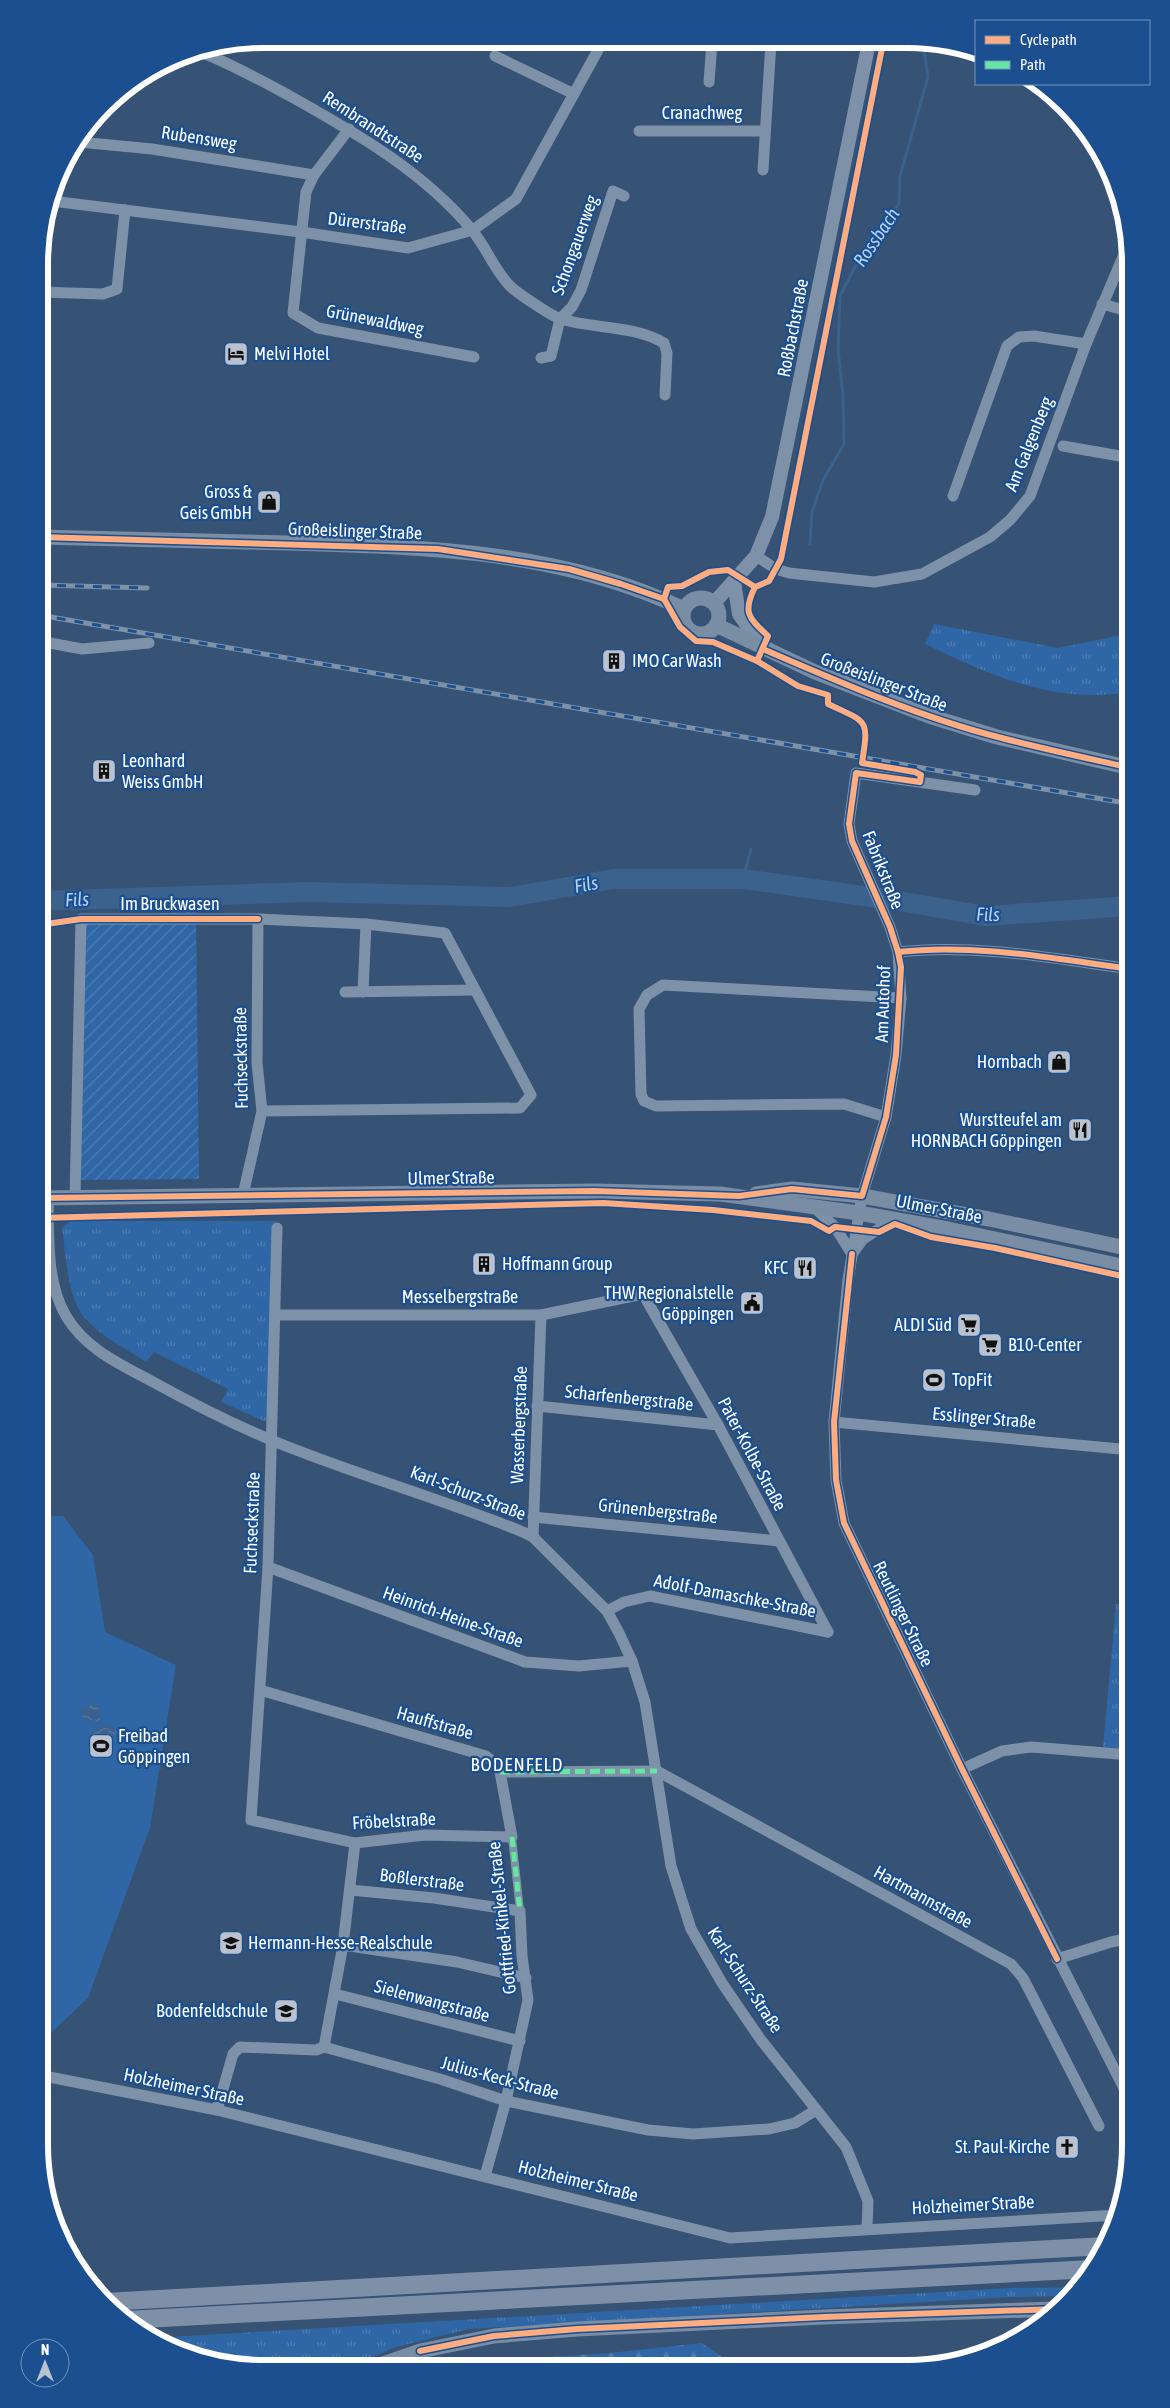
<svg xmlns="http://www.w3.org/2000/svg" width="1170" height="2408" viewBox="0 0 1170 2408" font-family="'Asap Condensed',sans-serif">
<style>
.grass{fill:url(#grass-tufts)}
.forest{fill:url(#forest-firs)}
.park{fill:url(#park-crowns)}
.garden{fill:url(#garden-furrows)}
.pitch{fill:#2f66a5}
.water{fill:url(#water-waves)}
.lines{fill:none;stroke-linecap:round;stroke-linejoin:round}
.stream{stroke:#3b618d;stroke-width:3}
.river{stroke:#3b618d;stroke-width:20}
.pedestrian{stroke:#7d92a8;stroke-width:8}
.minor{stroke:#7d92a8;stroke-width:11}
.tertiary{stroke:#7d92a8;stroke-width:14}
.secondary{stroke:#798da4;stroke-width:15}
.trunk{stroke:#7e90a7;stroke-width:18}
.rail-casing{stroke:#7e92a7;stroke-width:5}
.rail{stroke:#1b4f8f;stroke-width:3;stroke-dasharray:9;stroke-linecap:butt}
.quiet{stroke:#66e7a1;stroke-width:5;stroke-dasharray:10 5;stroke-linecap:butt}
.cycleway-casing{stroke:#1b4f8f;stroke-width:9}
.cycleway{stroke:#ffac80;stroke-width:6}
.labels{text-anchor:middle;stroke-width:4.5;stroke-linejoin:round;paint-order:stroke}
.street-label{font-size:18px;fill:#fff;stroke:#1b4f8f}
.poi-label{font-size:18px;fill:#fff;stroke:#1b4f8f;text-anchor:start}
.water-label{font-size:19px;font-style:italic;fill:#b5d3f5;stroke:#1b4f8f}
.neighbourhood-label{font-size:19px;letter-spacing:1px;fill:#fff;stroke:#1b4f8f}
.rim{fill:none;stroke:#fff;stroke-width:6}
</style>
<defs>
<pattern id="grass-tufts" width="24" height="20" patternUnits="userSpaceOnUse" patternTransform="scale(1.25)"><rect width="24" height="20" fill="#2f66a5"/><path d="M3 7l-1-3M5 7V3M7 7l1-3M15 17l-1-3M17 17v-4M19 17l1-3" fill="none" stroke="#4e7db2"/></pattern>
<pattern id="forest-firs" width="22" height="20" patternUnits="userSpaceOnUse" patternTransform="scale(1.25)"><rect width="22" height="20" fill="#2f66a5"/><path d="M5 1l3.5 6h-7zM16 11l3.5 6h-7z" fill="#4e7db2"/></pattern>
<pattern id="park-crowns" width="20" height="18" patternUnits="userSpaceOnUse" patternTransform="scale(1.25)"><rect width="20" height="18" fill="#2f66a5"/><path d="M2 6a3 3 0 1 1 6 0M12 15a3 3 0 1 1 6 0" fill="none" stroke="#4e7db2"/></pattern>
<pattern id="garden-furrows" width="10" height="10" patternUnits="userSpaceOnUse" patternTransform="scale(1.25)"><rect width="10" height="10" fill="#2f66a5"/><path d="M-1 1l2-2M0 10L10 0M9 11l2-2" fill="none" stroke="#4e7db2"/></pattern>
<pattern id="water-waves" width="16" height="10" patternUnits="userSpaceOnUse" patternTransform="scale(1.25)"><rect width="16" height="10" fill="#3b618d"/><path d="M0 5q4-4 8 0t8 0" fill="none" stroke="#58799e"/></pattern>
</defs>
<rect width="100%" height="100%" fill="#365274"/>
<g class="grass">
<path d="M934,624L1058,648L1131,633V692C1053,704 994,677 925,644Z"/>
<path d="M71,1221H276L271,1424L221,1402L228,1389L154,1352L146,1362C125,1348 100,1336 84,1317C67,1297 66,1253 62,1228Z"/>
<path d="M1116,1604L1131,1605V1749L1103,1747Z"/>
<path d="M1079,2287L1069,2296L1010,2297L469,2329L396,2347L348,2368L239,2367L206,2353H186L164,2346L151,2338L1009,2288Z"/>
</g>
<path class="forest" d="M702,2343L728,2361L592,2368H443L453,2363L610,2353Z"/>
<path class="park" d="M39,1240L46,1326L50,1353L47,1513H39Z"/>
<path class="garden" d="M196,912L199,1179L78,1180L84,916Z"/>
<path class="pitch" d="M39,1516H63L93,1555L105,1632L176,1665L150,1828L88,1998L48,2036L45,2059L39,2058Z"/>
<path class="water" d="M96,1703L101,1715L96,1729L107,1724L116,1729L115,1736L109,1741H100L94,1734V1725L98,1717L85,1722L80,1710Z"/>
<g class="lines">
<g class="stream">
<path d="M810,544L812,512L823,480L844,444L843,396L838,350L840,296L870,238L890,221L899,203L900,176L928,77L923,43"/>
<path d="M743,879L751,849"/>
</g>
<path class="river" d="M39,901L308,892L510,897L613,879H743L899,901L985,916L1131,906"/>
<path class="pedestrian" d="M512,1837L520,1911"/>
<g class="minor">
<path d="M198,51C230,63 260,80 290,96C356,133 423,171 472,230C486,247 495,271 510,286C517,293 553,317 561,319C594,329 633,325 664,343L667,353L665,395"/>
<path d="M495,56L574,94"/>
<path d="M709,82L712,42"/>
<path d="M349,129L314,175L306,192L293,313L318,328L474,357"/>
<path d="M639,131H765"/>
<path d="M79,142L152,149L314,175"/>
<path d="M763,170L771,42"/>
<path d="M52,201L301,232L408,248L473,230L516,199L603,41"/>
<path d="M39,292L103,294L117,289L125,210"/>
<path d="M1102,304L1131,312"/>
<path d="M541,358L551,356L560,319L572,307L581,290L613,191L624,196"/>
<path d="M1063,446L1131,458"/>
<path d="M953,496L1007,346L1019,337L1034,336L1086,344"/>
<path d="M756,556L776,569L789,573L874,582L922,574L990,537L1010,520L1030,496L1086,344L1128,245"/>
<path d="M39,641L82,649L149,643"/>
<path d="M975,790L856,773L849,824L852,841L890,927L898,952L901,998L896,1055L886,1117L862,1196L848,1280L834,1422L836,1480L844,1523L962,1769L1131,2102"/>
<path d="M898,952C974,943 1056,959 1131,969"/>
<path d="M345,992L475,990"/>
<path d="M363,992L366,924"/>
<path d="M886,1117L844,1104L656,1106L644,1101L641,1094L639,1009L647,995L663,985L901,998"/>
<path d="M243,1195L262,1111L257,1063L258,919"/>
<path d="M48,1198C49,1237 46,1282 66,1316C86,1350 122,1365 155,1383C193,1404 231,1423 271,1440C353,1474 440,1498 523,1532L533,1537L607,1611L619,1633L632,1661L645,1702L671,1866L691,1929L722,1983L761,2040L846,2147L868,2201L867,2228"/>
<path d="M75,1199L81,919H258L366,924L445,933L531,1095L520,1108L262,1111"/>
<path d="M815,1208L835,1227L852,1254"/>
<path d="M853,1253L863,1239L893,1220"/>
<path d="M275,1315H541L643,1294L718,1425L828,1632"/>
<path d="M537,1406L718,1425"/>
<path d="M834,1422L1131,1450"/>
<path d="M533,1517L779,1541"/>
<path d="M533,1537L541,1315"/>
<path d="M268,1567L525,1662L579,1666L632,1661"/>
<path d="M607,1611L624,1602L650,1596L828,1632"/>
<path d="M260,1690L486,1756L495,1763L500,1772L512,1837L425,1835L355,1843L251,1820L268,1567L277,1228"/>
<path d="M962,1769L1002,1751L1031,1747L1131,1755"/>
<path d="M500,1772L657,1771L1011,1964L1023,1978L1099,2126"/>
<path d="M350,1890L434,1898L520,1911L522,1956L528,2000L506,2101L485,2176"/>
<path d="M343,1945L457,1962L526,1978"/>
<path d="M1057,1959L1111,1942L1131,1938"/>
<path d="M335,1994L520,2041"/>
<path d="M324,2047L343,1945L355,1843"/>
<path d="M39,2075L217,2110L730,2238L1118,2215"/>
<path d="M217,2110L233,2054L240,2047L316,2050L324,2047L440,2079L506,2101L648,2130L693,2134L769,2129L795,2123L816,2110"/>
</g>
<g class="tertiary">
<path d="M734,582L739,614L763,649"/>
<path d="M714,603L756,556L772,517L869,42"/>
</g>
<g class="secondary">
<path d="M39,537C122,539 205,541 289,543C423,547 561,550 684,609"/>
<circle cx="701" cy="616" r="18"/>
<path d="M716,625L815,672L929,716L997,737L1131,768"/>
<path d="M756,1194L792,1189L862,1196L989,1219L1131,1249"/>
<path d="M39,1198L595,1191L720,1194L859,1213L948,1229L1131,1268"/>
<path d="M371,2368L420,2351L494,2336L577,2329L824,2317L1056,2309"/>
</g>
<g class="trunk">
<path d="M105,2302L1105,2246"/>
<path d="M125,2320L1092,2269"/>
</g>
<defs>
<g id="rail">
<path d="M39,585L147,588"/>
<path d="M39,615L1131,804"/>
</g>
</defs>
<use href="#rail" class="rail-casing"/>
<use href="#rail" class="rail"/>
<g class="quiet">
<path d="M500,1772L657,1771"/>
<path d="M512,1837L520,1911"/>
</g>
<defs>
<g id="cycleway">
<path d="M39,537L438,549L569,569L621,584L664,599"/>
<path d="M664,599L668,587L682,586L709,572L728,570L755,587"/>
<path d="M763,649C837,681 919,717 998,737C1042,749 1087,758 1131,768"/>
<path d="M757,661L768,636C749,618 742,613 755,587L769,581L781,559L883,43"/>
<path d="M39,925L81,919H258"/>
<path d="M898,952C974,943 1056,959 1131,969"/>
<path d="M39,1198L595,1191L739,1196L792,1189L862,1196L886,1117L896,1055L901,967L898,952L890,927L852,841L849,824L856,773L920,782L921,775L915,772L862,763C869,718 868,723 828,704V695L798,686L757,661L713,642L696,641L680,627L664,599"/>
<path d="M39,1218L603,1203L713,1210L811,1221L829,1231L835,1227L879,1232L895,1224L931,1237L995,1248L1131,1278"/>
<path d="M852,1254L834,1422L836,1480L844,1523L962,1769L1057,1959"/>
<path d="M420,2351L494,2336L577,2329L824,2317L1056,2309"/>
</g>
</defs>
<use href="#cycleway" class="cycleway-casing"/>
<use href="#cycleway" class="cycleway"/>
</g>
<defs>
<symbol id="hotel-square" viewBox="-11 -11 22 22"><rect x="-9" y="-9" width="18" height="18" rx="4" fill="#b9c2ce" stroke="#1b4f8f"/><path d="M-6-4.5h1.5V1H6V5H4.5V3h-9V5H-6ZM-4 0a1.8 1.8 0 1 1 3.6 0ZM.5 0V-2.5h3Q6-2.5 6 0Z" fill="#111"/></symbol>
<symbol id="shop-square" viewBox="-11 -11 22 22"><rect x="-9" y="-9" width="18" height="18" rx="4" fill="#b9c2ce" stroke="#1b4f8f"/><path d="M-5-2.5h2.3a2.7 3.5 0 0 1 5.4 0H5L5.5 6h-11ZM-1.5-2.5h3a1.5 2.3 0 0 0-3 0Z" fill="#111"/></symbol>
<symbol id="building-square" viewBox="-11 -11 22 22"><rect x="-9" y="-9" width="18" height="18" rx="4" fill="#b9c2ce" stroke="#1b4f8f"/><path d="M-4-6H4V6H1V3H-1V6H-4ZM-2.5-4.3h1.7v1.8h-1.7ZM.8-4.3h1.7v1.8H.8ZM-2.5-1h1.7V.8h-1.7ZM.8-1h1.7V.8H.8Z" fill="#111"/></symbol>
<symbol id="restaurant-square" viewBox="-11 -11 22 22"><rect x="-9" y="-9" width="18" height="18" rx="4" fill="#b9c2ce" stroke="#1b4f8f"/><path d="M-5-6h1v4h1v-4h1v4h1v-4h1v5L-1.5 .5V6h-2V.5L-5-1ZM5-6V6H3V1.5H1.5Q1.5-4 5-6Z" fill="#111"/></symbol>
<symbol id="civic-square" viewBox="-11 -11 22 22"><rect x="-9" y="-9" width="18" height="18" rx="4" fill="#b9c2ce" stroke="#1b4f8f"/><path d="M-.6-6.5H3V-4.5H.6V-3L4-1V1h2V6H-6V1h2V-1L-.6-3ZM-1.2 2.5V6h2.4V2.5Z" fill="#111"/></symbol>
<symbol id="supermarket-square" viewBox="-11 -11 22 22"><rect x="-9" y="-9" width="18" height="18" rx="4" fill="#b9c2ce" stroke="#1b4f8f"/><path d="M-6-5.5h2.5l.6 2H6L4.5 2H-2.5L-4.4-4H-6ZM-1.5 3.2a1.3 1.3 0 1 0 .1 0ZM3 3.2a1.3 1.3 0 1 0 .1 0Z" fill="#111"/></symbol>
<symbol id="stadium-square" viewBox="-11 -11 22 22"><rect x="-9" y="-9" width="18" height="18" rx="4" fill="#b9c2ce" stroke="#1b4f8f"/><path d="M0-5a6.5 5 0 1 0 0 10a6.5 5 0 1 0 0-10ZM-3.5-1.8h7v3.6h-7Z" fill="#111"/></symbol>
<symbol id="school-square" viewBox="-11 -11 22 22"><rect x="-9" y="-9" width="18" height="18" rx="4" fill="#b9c2ce" stroke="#1b4f8f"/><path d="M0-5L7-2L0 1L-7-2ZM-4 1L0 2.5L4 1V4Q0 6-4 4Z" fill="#111"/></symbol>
<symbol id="church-square" viewBox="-11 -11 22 22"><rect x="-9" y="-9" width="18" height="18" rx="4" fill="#b9c2ce" stroke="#1b4f8f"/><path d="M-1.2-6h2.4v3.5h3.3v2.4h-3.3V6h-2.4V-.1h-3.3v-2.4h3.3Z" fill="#111"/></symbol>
</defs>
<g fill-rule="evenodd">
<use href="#hotel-square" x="222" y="340" width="28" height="28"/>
<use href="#shop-square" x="255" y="488" width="28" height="28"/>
<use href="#building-square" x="600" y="647" width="28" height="28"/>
<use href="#building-square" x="90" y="757" width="28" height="28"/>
<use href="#shop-square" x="1045" y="1048" width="28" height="28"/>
<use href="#restaurant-square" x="1066" y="1116" width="28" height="28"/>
<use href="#building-square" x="470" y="1250" width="28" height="28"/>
<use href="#restaurant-square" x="791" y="1254" width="28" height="28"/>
<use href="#civic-square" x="738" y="1289" width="28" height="28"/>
<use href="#supermarket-square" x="955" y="1311" width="28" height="28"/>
<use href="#supermarket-square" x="976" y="1331" width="28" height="28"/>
<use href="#stadium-square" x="920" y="1366" width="28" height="28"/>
<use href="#stadium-square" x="87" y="1732" width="28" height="28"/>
<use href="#school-square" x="217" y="1929" width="28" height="28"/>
<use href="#school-square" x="272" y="1997" width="28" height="28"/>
<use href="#church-square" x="1053" y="2133" width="28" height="28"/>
</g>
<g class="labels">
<g class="street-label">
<text x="702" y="119">Cranachweg</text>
<text transform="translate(373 127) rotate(33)" y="6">Rembrandtstraße</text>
<text transform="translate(199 138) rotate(9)" y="6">Rubensweg</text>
<text transform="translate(367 223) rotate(7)" y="6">Dürerstraße</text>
<text transform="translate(575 245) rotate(-70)" y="6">Schongauerweg</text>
<text transform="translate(375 320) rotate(11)" y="6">Grünewaldweg</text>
<text transform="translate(793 328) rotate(-79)" y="6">Roßbachstraße</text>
<text transform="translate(1029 444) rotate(-68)" y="6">Am Galgenberg</text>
<text transform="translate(355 531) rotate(2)" y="6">Großeislinger Straße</text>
<text transform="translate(884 682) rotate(21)" y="6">Großeislinger Straße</text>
<text transform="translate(883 870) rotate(68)" y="6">Fabrikstraße</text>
<text x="170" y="910">Im Bruckwasen</text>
<text transform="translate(883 1004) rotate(-88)" y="6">Am Autohof</text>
<text transform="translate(241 1058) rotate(-91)" y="6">Fuchseckstraße</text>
<text transform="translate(451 1178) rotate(-1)" y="6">Ulmer Straße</text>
<text transform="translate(939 1209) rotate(11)" y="6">Ulmer Straße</text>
<text x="460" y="1303">Messelbergstraße</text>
<text transform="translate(629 1398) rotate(6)" y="6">Scharfenbergstraße</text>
<text transform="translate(984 1418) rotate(5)" y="6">Esslinger Straße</text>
<text transform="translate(519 1425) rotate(-88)" y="6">Wasserbergstraße</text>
<text transform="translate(752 1454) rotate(62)" y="6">Pater-Kolbe-Straße</text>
<text transform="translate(468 1493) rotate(21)" y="6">Karl-Schurz-Straße</text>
<text transform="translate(658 1511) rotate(6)" y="6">Grünenbergstraße</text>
<text transform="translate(252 1523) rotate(-88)" y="6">Fuchseckstraße</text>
<text transform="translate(735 1596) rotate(11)" y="6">Adolf-Damaschke-Straße</text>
<text transform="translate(903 1614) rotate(64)" y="6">Reutlinger Straße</text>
<text transform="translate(453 1617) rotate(20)" y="6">Heinrich-Heine-Straße</text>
<text transform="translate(435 1723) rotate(16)" y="6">Hauffstraße</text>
<text transform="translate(394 1821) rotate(-3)" y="6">Fröbelstraße</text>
<text transform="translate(422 1880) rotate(7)" y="6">Boßlerstraße</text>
<text transform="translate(923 1897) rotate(29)" y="6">Hartmannstraße</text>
<text transform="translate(502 1918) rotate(-96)" y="6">Gottfried-Kinkel-Straße</text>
<text transform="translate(745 1980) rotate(57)" y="6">Karl-Schurz-Straße</text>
<text transform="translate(432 2001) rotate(15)" y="6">Sielenwangstraße</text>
<text transform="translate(500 2078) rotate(15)" y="6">Julius-Keck-Straße</text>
<text transform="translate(184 2087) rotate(12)" y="6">Holzheimer Straße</text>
<text transform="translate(578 2181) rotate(14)" y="6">Holzheimer Straße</text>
<text transform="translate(973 2205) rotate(-3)" y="6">Holzheimer Straße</text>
</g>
<g class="poi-label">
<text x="254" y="360">Melvi Hotel</text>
<text x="252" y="498" text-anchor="end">Gross &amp;<tspan x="252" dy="21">Geis GmbH</tspan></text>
<text x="632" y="667">IMO Car Wash</text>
<text x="122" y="767">Leonhard<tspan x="122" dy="21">Weiss GmbH</tspan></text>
<text x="1042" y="1068" text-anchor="end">Hornbach</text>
<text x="1062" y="1126" text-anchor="end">Wurstteufel am<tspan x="1062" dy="21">HORNBACH Göppingen</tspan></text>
<text x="502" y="1270">Hoffmann Group</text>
<text x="788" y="1274" text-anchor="end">KFC</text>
<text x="734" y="1299" text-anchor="end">THW Regionalstelle<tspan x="734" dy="21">Göppingen</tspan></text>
<text x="952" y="1331" text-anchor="end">ALDI Süd</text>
<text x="1008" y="1351">B10-Center</text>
<text x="952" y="1386">TopFit</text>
<text x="118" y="1742">Freibad<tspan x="118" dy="21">Göppingen</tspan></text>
<text x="248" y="1949">Hermann-Hesse-Realschule</text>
<text x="268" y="2017" text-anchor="end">Bodenfeldschule</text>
<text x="1050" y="2153" text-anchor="end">St. Paul-Kirche</text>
</g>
<g class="water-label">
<text transform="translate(876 237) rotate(-56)" y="7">Rossbach</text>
<text transform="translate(586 884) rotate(-10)" y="7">Fils</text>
<text transform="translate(77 899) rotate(-2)" y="7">Fils</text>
<text transform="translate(988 914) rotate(1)" y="7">Fils</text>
</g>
<g class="neighbourhood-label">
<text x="517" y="1771">BODENFELD</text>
</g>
</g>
<path d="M0 0H1170V2408H0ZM263 48H907A215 215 0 0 1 1122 263V2145A215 215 0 0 1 907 2360H263A215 215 0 0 1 48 2145V263A215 215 0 0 1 263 48Z" fill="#1b4f8f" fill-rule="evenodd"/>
<path class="rim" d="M263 48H907A215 215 0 0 1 1122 263V2145A215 215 0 0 1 907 2360H263A215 215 0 0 1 48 2145V263A215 215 0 0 1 263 48Z"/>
<rect x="975" y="20" width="175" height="65" fill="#1b4f8f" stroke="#7695bc"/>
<rect x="985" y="36" width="25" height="8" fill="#ffac80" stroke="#7695bc"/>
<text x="1020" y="45" font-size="15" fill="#ffffff">Cycle path</text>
<rect x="985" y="61" width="25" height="8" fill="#66e7a1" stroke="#7695bc"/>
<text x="1020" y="70" font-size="15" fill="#ffffff">Path</text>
<g transform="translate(45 2363)"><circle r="24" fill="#1b4f8f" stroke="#7695bc"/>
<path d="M0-4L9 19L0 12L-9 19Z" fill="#b9c2ce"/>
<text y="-8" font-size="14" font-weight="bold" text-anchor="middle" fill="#ffffff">N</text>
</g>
</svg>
